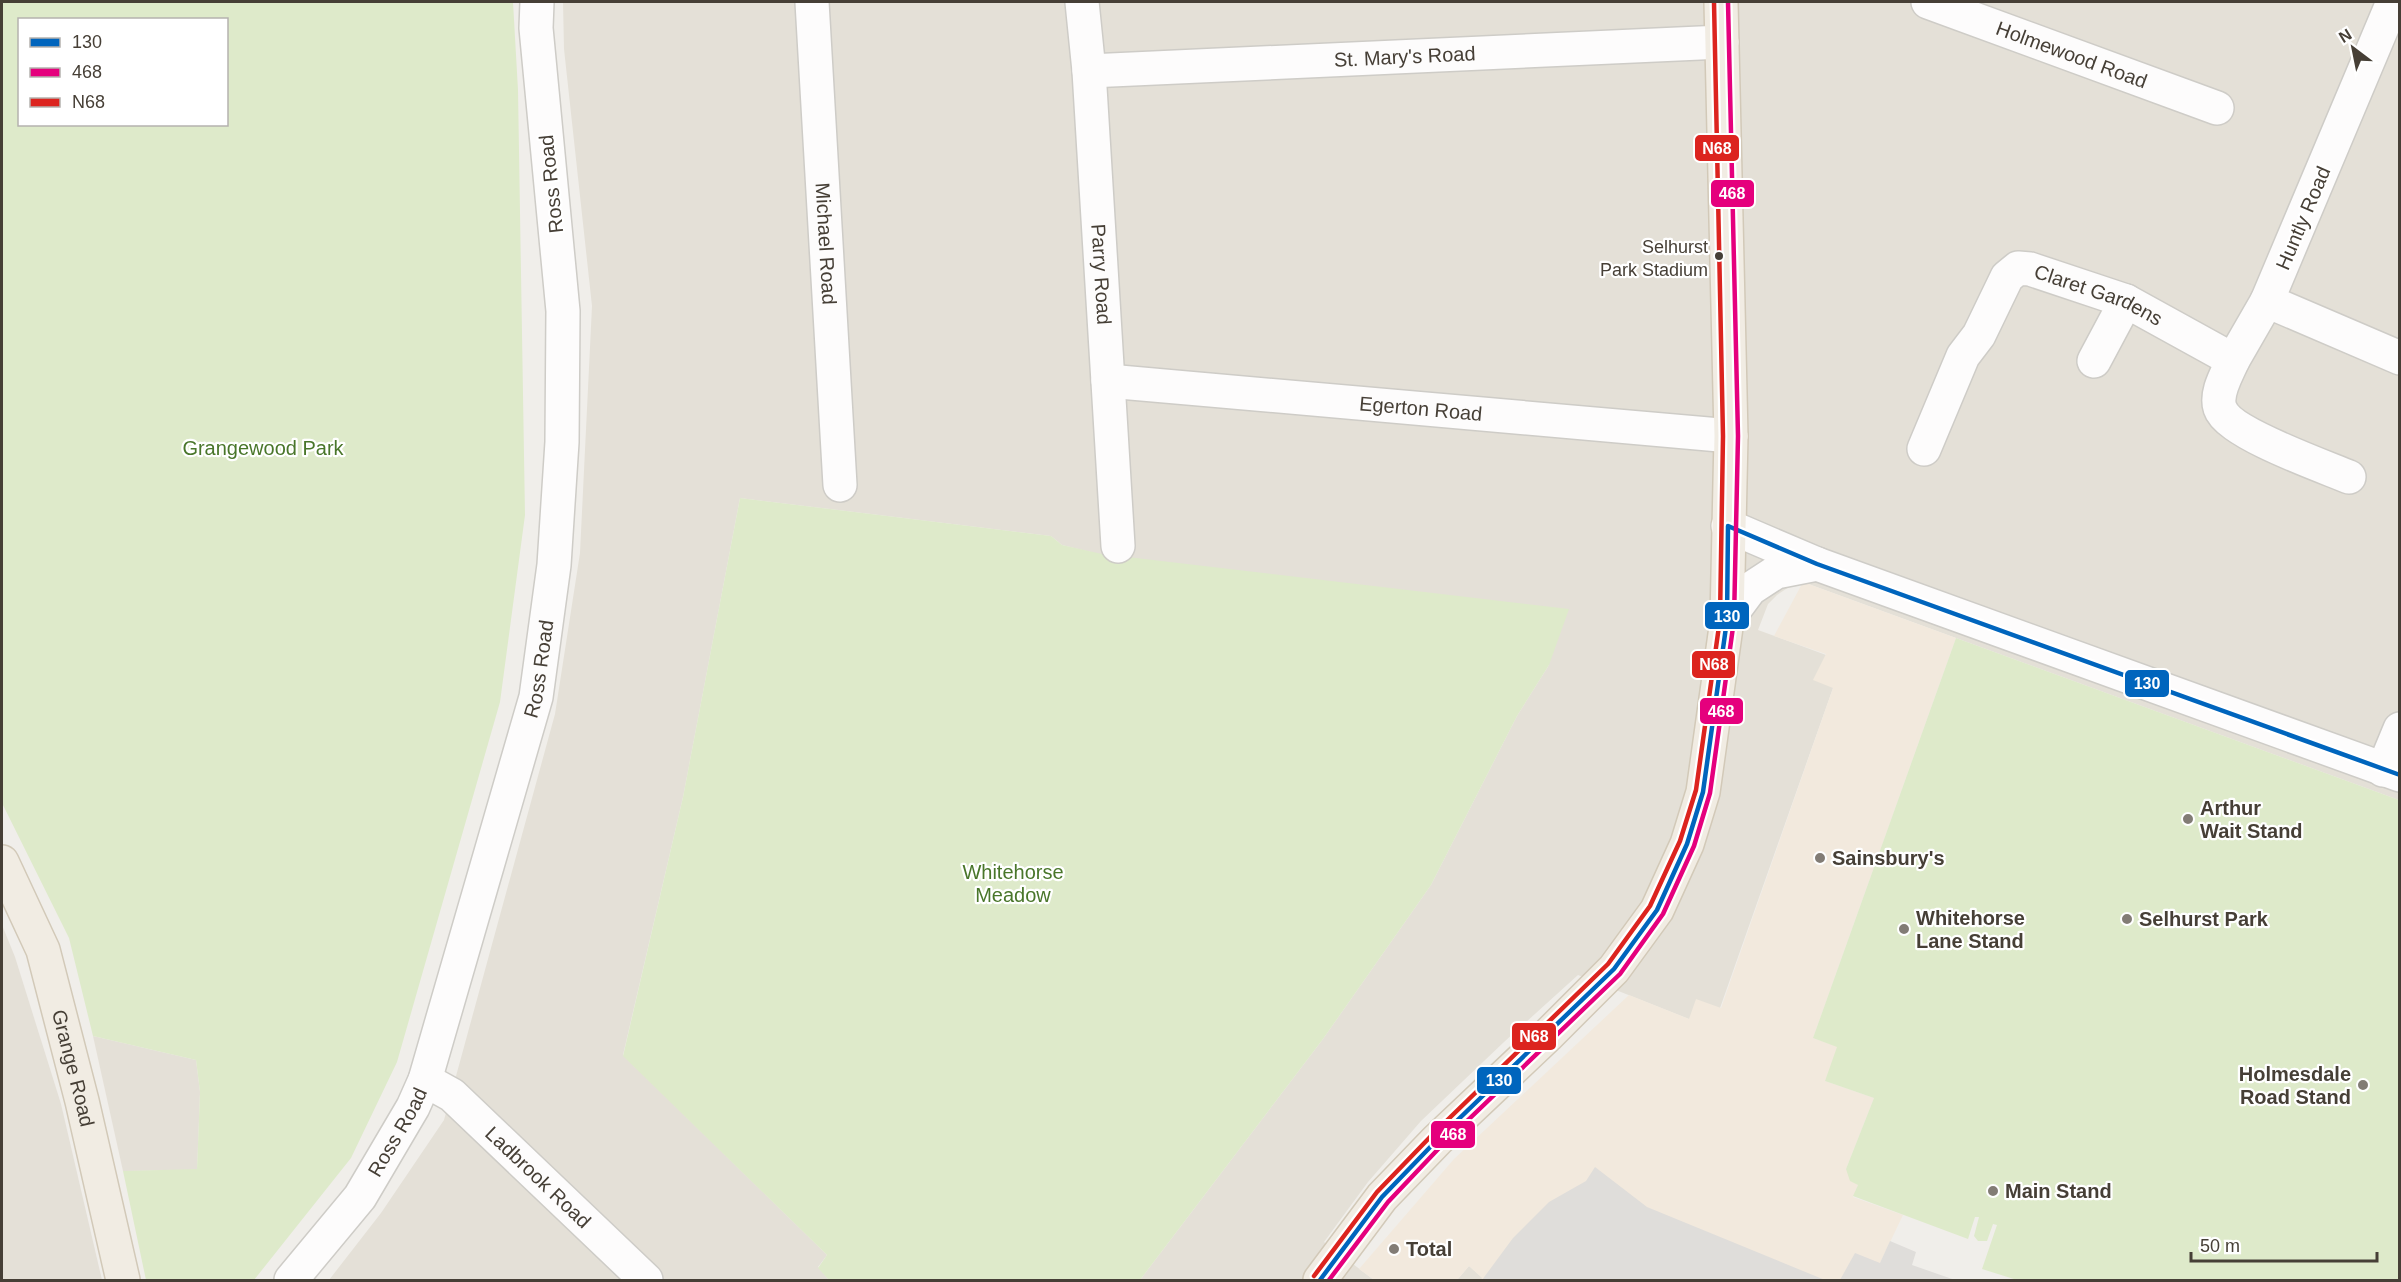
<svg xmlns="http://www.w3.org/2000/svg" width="2401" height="1282" viewBox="0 0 2401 1282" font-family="Arial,sans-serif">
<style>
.residential{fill:#e4e0d7}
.commercial{fill:#f2e9dd}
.green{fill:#deeaca;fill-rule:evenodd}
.parking{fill:#dfddda}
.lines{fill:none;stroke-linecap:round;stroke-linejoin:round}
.minor-casing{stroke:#ceccc7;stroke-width:36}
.major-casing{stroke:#d2c9b8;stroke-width:36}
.minor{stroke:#fdfcfc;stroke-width:33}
.major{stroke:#f1ece3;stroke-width:33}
.bus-1-casing{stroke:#fff;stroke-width:9}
.bus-2-casing{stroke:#fff;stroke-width:9}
.bus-3-casing{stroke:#fff;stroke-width:9}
.bus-1{stroke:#0065bd;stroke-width:4.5}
.bus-2{stroke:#e5007d;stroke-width:4.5}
.bus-3{stroke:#dc241f;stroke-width:4.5}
.bus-dot{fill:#463f36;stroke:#fff;stroke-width:2}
.poi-dot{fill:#827c75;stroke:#fff;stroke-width:2}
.labels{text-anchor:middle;stroke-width:4.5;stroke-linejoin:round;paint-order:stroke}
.bus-label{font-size:18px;fill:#463f36;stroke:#fff;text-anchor:end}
.street-label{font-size:20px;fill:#463f36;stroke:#fff}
.park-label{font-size:20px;fill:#49762a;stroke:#fff}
.poi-label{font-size:20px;font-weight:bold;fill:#463f36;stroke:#fff;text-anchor:start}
.line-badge{stroke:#fff;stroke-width:2}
.badge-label{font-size:16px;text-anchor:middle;font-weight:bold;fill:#fff}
</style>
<rect width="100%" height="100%" fill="#f0eeea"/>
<g class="residential">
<path d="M563,2H2399V800L1803,582L1792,585L1777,595L1768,604L1758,630L1826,655L1833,688L1720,1008L1689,1019L1578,975L1504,1042L1421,1121L1368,1182L1324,1242L1374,1280H1140L1323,1039L1431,885L1517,716L1549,665L1062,545L1051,536L740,498L683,797L623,1055L827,1255L818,1267L829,1280H329L381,1213L444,1120L555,714L580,553L592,306L564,49Z"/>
<path d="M2,925L15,957L61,1104L102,1280H2Z"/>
<path d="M93,1036L196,1060L200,1092L197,1170L123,1171Z"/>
<path d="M1469,1266L1483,1278L1481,1280H1457Z"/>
</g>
<path class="commercial" d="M1803,582L1956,638L1813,1038L1839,1047L1825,1081L1874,1098L1846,1169L1858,1185L1853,1197L1903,1215L1872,1280H1481L1482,1278L1469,1266L1457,1280H1374L1359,1269L1454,1159L1629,995L1689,1019L1696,999L1721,1008L1833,688L1813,680L1826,654L1774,636Z"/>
<g class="green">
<path d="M2,2H513L518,90L525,515L500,702L397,1062L351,1158L254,1280H146L123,1171L197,1169L200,1092L196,1060L93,1036L69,938L2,803ZM20,20H226V124H20Z"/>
<path d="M740,498L1051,536L1062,545L1102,554L1569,609L1549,665L1517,716L1431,885L1323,1039L1140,1280H829L818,1268L827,1255L623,1056L683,797Z"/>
<path d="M1956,638L2399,800V1280H2017L1982,1269L1997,1225L1993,1224L1987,1241H1978L1974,1236L1979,1217H1975L1968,1239L1853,1196L1858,1185L1850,1181L1846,1169L1874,1098L1825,1081L1837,1047L1813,1038Z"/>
</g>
<g class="parking">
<path d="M1595,1167L1647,1207L1825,1280H1482L1513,1238L1549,1202L1586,1181Z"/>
<path d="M1890,1241L1916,1252L1912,1265L1955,1280H1840L1855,1253L1880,1263Z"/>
</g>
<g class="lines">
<defs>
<g id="minor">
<path id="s1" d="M812,2L840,485"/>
<path id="s2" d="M1082,2L1089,71L1118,546"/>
<path id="s3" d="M1928,2L2217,108"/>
<path d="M2393,2L2267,301L2400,358"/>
<path id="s4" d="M1089,71L1722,42"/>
<path d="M2233,360C2227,374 2215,393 2220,408C2228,433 2323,466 2349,477"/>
<path d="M2094,361L2126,301"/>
<path id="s5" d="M1108,381L1731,436"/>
<path id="s6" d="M1924,449L1963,356L1979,335L2007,277L2018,268L2030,269L2126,301L2233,360L2267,301"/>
<path d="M1728,526L1817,564L2400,775"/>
<path d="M1727,620L1750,589L1776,572L1817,564"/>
<path d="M2383,770L2400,729"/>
<path id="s7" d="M425,1080L452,1095L646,1280"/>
<path id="s8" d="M291,1280L360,1197L413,1107L425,1080L536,697L554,565L562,442L563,311L536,28L537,2"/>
</g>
<g id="major">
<path id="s9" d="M2,862L43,950L82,1101L123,1280"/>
<path d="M1320,1280L1382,1197L1437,1140L1547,1036L1614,969L1657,910L1687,844L1703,792L1727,620L1731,436L1721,2"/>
</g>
</defs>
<use href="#minor" class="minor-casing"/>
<use href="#major" class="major-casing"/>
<use href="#minor" class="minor"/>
<use href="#major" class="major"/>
<defs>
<path id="bus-1" d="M1320,1280L1382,1197L1437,1140L1614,969L1657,910L1687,844L1703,792L1727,620L1728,526L1817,564L2400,775"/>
<path id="bus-2" d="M1329,1280L1388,1202L1442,1145L1620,974L1663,914L1694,846L1710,793L1734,620L1738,436L1728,2"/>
<path id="bus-3" d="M1314,1276L1377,1192L1432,1135L1608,964L1650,906L1680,841L1696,790L1720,619L1723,436L1714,2"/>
</defs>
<use href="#bus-1" class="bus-1-casing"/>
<use href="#bus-2" class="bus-2-casing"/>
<use href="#bus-3" class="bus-3-casing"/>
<use href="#bus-1" class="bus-1"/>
<use href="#bus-2" class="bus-2"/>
<use href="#bus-3" class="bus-3"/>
</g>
<circle class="bus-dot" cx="1719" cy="256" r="5"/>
<g class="poi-dot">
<circle cx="2188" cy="819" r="6"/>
<circle cx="1820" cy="858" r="6"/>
<circle cx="2127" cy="919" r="6"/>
<circle cx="1904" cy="929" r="6"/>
<circle cx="2363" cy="1085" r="6"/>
<circle cx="1993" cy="1191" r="6"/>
<circle cx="1394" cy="1249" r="6"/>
</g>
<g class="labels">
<g class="bus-label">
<text x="1708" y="253">Selhurst<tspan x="1708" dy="23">Park Stadium</tspan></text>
</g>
<g class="street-label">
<text dy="7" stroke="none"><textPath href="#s3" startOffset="153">Holmewood Road</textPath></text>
<text dy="7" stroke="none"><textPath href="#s4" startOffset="316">St. Mary's Road</textPath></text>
<text transform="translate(551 184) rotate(-96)" y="7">Ross Road</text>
<text transform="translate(2303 218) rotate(-67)" y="7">Huntly Road</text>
<text dy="7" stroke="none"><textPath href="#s1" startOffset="242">Michael Road</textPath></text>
<text dy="7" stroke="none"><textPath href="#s2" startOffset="273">Parry Road</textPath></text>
<text dy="7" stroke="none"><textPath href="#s6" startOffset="291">Claret Gardens</textPath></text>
<text dy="7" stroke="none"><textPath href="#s5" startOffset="314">Egerton Road</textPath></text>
<text dy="7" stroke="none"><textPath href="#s8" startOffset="669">Ross Road</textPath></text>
<text dy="7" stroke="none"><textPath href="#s9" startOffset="219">Grange Road</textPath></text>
<text dy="7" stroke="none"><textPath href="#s8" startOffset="183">Ross Road</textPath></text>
<text dy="7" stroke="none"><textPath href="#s7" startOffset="150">Ladbrook Road</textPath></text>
</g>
<g class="park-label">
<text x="263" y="455">Grangewood Park</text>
<text x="1013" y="879">Whitehorse<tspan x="1013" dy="23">Meadow</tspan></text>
</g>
<g class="poi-label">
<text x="2200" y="815">Arthur<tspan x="2200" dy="23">Wait Stand</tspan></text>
<text x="1832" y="865">Sainsbury's</text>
<text x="1916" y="925">Whitehorse<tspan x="1916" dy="23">Lane Stand</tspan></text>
<text x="2139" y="926">Selhurst Park</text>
<text x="2351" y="1081" text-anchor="end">Holmesdale<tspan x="2351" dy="23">Road Stand</tspan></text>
<text x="2005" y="1198">Main Stand</text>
<text x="1406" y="1256">Total</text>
</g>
</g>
<g class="line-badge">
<rect x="1694" y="134" width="46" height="28" rx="6" fill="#dc241f"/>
<rect x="1710" y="179" width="45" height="29" rx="6" fill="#e5007d"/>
<rect x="1704" y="601" width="46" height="29" rx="6" fill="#0065bd"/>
<rect x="1691" y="650" width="45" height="29" rx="6" fill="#dc241f"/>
<rect x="2124" y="669" width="46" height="29" rx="6" fill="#0065bd"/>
<rect x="1699" y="697" width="45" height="28" rx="6" fill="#e5007d"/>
<rect x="1511" y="1022" width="46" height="29" rx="6" fill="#dc241f"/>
<rect x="1476" y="1066" width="46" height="29" rx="6" fill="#0065bd"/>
<rect x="1430" y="1120" width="46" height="29" rx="6" fill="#e5007d"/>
</g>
<g class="badge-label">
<text x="1717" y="154">N68</text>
<text x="1732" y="199">468</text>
<text x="1727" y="622">130</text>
<text x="1714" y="670">N68</text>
<text x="2147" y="689">130</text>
<text x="1721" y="717">468</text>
<text x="1534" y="1042">N68</text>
<text x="1499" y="1086">130</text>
<text x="1453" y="1140">468</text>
</g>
<rect width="2401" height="1282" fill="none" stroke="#463f36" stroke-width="6"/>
<rect x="18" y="18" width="210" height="108" fill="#ffffff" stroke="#b5b2af" stroke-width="1.5"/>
<rect x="30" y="38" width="30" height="9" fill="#0065bd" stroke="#b5b2af" stroke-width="1.5"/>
<text x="72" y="48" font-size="18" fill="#463f36">130</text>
<rect x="30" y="68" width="30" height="9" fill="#e5007d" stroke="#b5b2af" stroke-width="1.5"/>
<text x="72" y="78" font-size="18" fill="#463f36">468</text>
<rect x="30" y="98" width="30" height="9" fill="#dc241f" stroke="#b5b2af" stroke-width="1.5"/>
<text x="72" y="108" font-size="18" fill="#463f36">N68</text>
<g transform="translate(2353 48) rotate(328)" stroke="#ffffff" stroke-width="4.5" paint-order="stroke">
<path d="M0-4.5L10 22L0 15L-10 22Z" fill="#463f36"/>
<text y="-9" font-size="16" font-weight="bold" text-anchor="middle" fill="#463f36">N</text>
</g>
<path d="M2191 1252v9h186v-9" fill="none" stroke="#463f36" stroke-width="3"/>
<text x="2200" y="1252" font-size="18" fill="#463f36" stroke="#ffffff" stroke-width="4.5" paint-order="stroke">50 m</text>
</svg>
